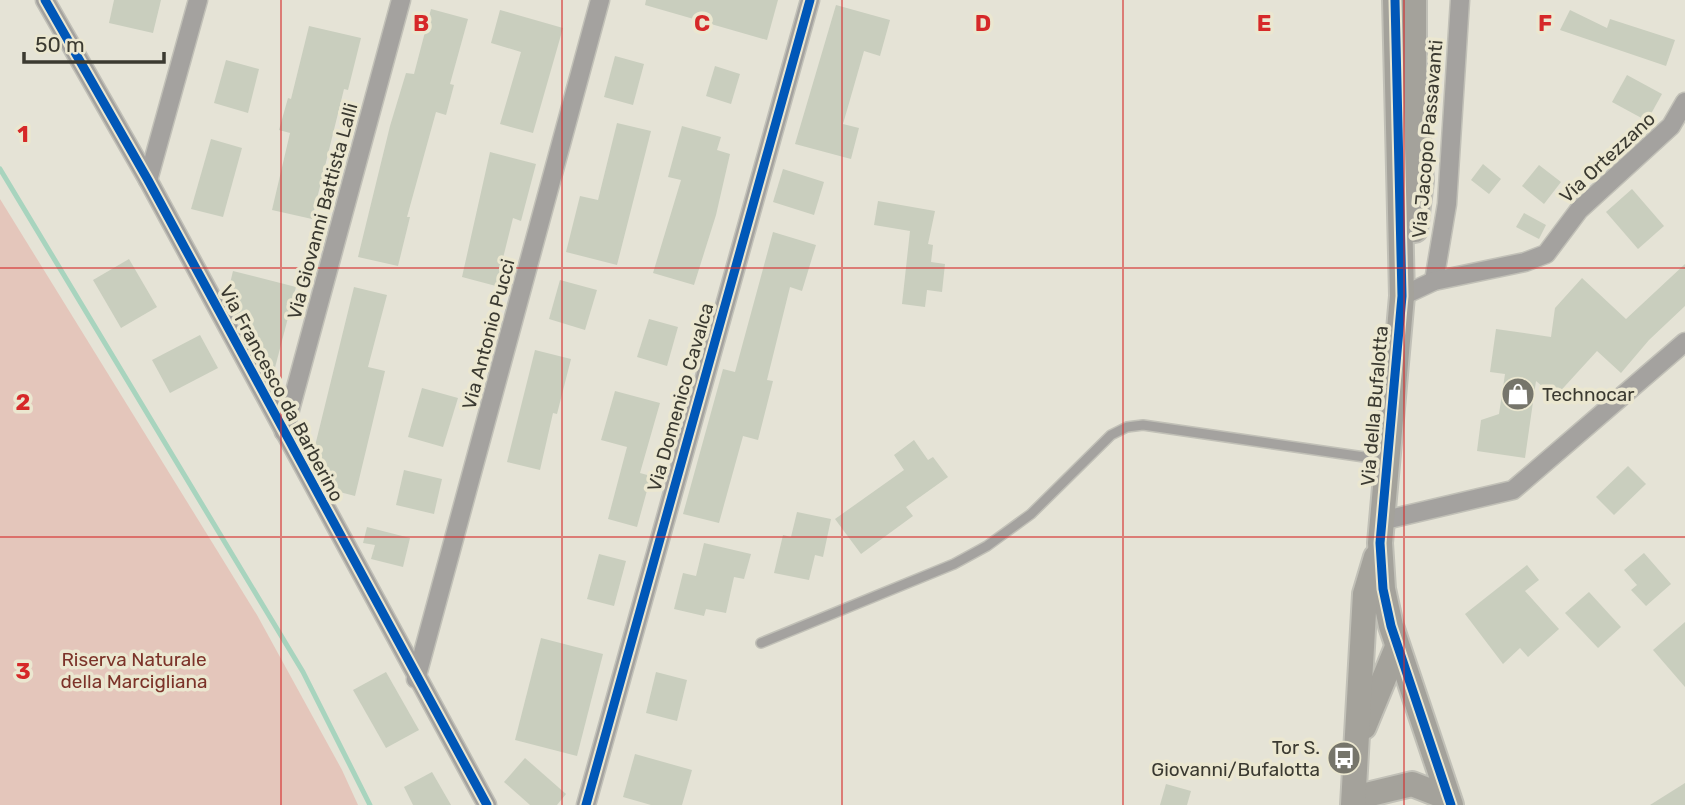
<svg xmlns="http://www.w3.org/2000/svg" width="1685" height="805" viewBox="0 0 1685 805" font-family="Rubik,sans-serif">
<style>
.green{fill:#e4c6bb}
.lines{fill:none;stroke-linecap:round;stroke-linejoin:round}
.stream{stroke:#a8d4be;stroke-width:5}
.building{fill:#c9cebe}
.lane-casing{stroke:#c1c0b7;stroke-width:12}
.street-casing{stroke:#c1c0b7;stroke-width:21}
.secondary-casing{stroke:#c1c0b7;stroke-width:28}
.lane{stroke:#a4a29f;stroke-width:9}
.street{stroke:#a4a29f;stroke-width:18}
.secondary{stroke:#a4a29b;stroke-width:24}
.cycleway-casing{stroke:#ebe7d0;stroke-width:13}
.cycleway{stroke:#0057b8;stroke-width:9}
.grid{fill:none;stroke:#d62828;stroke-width:2;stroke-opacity:0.55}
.labels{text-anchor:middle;stroke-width:7;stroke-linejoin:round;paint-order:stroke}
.street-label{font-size:19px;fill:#3b3a31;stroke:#ebe7d0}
.poi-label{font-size:19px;fill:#3b3a31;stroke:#ebe7d0;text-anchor:start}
.park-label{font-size:19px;fill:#7c3329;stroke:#ebe7d0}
.grid-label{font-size:23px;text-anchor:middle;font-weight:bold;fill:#d62828;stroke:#ebe7d0;stroke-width:7;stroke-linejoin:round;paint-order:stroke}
</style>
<rect width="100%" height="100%" fill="#e5e3d6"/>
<path class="green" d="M0,199L257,615L342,770L358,805H0Z"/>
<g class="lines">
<path class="stream" d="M0,169L303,672L370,805"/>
</g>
<g class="building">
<path d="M114,0H161L153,33L109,23Z"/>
<path d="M646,0H778L767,40L645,5Z"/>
<path d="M836,5L890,20L880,56L864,51L843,124L859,128L851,159L795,144Z"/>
<path d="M431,9L468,19L450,84L454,85L446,115L436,112L407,217H410L398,266L358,257L390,126L406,73L414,74Z"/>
<path d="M500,10L563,28L533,133L500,124L521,52L491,43Z"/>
<path d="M1570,10L1607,28L1610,19L1675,40L1666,66L1560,30Z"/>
<path d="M309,26L361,38L348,90L344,89L312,219L272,210L290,133L279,130L288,98L291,99Z"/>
<path d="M615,56L644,64L633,105L604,97Z"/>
<path d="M226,60L259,69L248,113L214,103Z"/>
<path d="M715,66L740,74L731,104L706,96Z"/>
<path d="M1627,75L1662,94L1647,121L1612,102Z"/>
<path d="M617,123L651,131L617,265L566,252L580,196L598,200Z"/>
<path d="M682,126L721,137L717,150L730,154L716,215L694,285L653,273L681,180L668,177Z"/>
<path d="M211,139L242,148L223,217L191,209Z"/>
<path d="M490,152L536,164L521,221L513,218L496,286L462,277Z"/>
<path d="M1483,164L1501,179L1489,194L1471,180Z"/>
<path d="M1539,165L1561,182L1544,204L1522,186Z"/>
<path d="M783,169L824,182L814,215L773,202Z"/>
<path d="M1632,189L1664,226L1638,249L1606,212Z"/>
<path d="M878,201L935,211L928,244L933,245L931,262L945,264L942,292L927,290L925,307L902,304L910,231L874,225Z"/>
<path d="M1524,213L1546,225L1539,239L1516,227Z"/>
<path d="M773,232L816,245L802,291L790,287L767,380L773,381L758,440L743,436L719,523L683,514L723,369L735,372Z"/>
<path d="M129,259L157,307L121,328L93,280Z"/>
<path d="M1685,264V306L1649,340L1621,373L1597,351L1555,397L1536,381L1525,458L1477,451L1481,420L1499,414L1505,374L1490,372L1496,329L1551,337L1555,308L1582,278L1626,319Z"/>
<path d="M233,271L296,287L271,383L226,300Z"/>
<path d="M560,280L597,290L585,330L549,319Z"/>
<path d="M354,287L387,295L368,367L385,371L355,496L332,490L334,483L315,446Z"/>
<path d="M649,319L678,327L667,366L637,357Z"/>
<path d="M200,335L218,368L170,393L152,360Z"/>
<path d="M535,350L571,359L557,414L553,413L540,470L507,462Z"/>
<path d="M422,388L458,398L443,447L408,437Z"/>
<path d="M615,391L660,403L640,473L651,476L637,527L608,519L627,447L601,440Z"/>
<path d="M914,440L928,460L933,457L948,477L906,507L913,516L861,554L835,519L904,470L894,455Z"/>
<path d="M1628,466L1646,484L1614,515L1596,497Z"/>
<path d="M404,470L442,479L434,514L396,505Z"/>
<path d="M797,512L831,519L823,557L815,555L809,580L774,573L783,535L791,537Z"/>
<path d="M367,527L410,538L403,567L371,559L375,545L363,543Z"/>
<path d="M704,543L751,554L744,579L734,577L726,613L706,609L704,616L674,609L683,573L696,576Z"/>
<path d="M1644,553L1671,584L1646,606L1631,590L1637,585L1624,570Z"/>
<path d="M599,554L626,561L614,606L587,599Z"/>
<path d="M1527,565L1539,580L1525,591L1559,629L1528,657L1520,648L1503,664L1465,614Z"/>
<path d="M1589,592L1621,627L1598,648L1565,613Z"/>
<path d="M1685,622V687L1653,650Z"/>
<path d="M541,638L603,654L577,756L515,740Z"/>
<path d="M386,672L419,730L386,748L353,690Z"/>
<path d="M656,672L687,680L677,721L646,713Z"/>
<path d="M635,754L692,770L682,805H651L623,797Z"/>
<path d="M525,758L566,794L557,805H530L504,782Z"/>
<path d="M432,772L451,805H413L404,787Z"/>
<path d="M1685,783V805H1650Z"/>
<path d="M1166,784L1191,791L1187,805H1160Z"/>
</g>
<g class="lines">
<defs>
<path id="lane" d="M761,643L954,564L987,546L1031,514L1111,435L1127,427L1143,425L1385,460"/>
<g id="street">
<path d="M45,0L148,180L487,805"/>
<path d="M148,180L198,0"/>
<path d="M1434,281L1447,204L1460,0"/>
<path d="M1402,296L1434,281L1525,262L1546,254L1579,210L1671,126L1685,102"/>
<path d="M284,432L401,0"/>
<path d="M1381,521L1513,490L1685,342"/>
<path d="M416,679L600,0"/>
<path d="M586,805L810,0"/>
</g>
<g id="secondary">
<path d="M1395,0L1402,296L1380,543L1383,589L1391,626L1451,805"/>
<path d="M1414,0V76L1421,181L1415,230"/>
<path d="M1364,727L1397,647"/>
<path d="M1354,798L1412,784L1448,798"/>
<path d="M1353,805L1365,594L1376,557"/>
</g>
</defs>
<use href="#lane" class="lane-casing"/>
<use href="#street" class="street-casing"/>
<use href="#secondary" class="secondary-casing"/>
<use href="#lane" class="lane"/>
<use href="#street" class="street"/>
<use href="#secondary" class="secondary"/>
<defs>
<g id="cycleway">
<path d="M45,0L148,180L487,805"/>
<path d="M1395,0L1402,296L1380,543L1383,589L1391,626L1451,805"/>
<path d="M586,805L810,0"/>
</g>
</defs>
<use href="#cycleway" class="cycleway-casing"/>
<use href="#cycleway" class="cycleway"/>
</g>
<path class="grid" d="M281,0V805M562,0V805M842,0V805M1123,0V805M1404,0V805M0,268H1685M0,537H1685"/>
<defs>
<symbol id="shop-disc" viewBox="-11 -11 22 22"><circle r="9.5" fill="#76756b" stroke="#ebe7d0"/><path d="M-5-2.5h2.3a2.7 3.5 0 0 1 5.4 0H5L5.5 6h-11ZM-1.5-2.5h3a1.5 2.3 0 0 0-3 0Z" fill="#fff"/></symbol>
<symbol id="bus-disc" viewBox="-11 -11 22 22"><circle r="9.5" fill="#76756b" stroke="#ebe7d0"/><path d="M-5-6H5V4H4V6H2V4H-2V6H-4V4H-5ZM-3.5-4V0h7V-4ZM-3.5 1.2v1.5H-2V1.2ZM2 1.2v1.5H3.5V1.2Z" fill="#fff"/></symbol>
</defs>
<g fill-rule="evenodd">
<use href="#shop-disc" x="1499" y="375" width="38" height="38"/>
<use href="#bus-disc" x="1325" y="739" width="38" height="38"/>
</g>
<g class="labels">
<g class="street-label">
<text transform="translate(1427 139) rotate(-85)" y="7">Via Jacopo Passavanti</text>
<text transform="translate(1607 157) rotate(-43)" y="7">Via Ortezzano</text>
<text transform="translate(322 211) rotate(-75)" y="7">Via Giovanni Battista Lalli</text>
<text transform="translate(488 334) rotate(-75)" y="7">Via Antonio Pucci</text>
<text transform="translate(282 393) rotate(62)" y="7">Via Francesco da Barberino</text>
<text transform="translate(680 397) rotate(-74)" y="7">Via Domenico Cavalca</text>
<text transform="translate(1374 406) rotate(-85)" y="7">Via della Bufalotta</text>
</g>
<g class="poi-label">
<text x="1542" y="401">Technocar</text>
<text x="1320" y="754" text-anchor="end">Tor S.<tspan x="1320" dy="22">Giovanni/Bufalotta</tspan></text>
</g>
<g class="park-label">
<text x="134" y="666">Riserva Naturale<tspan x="134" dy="22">della Marcigliana</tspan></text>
</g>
</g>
<g class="grid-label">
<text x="421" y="31">B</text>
<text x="702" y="31">C</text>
<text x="983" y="31">D</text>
<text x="1264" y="31">E</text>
<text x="1545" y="31">F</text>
<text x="23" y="142">1</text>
<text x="23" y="410">2</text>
<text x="23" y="679">3</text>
</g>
<path d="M24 52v10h140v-10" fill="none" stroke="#3b3a31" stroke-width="3.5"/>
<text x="35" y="52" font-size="21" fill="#3b3a31" stroke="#ebe7d0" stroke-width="5" paint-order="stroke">50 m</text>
</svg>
